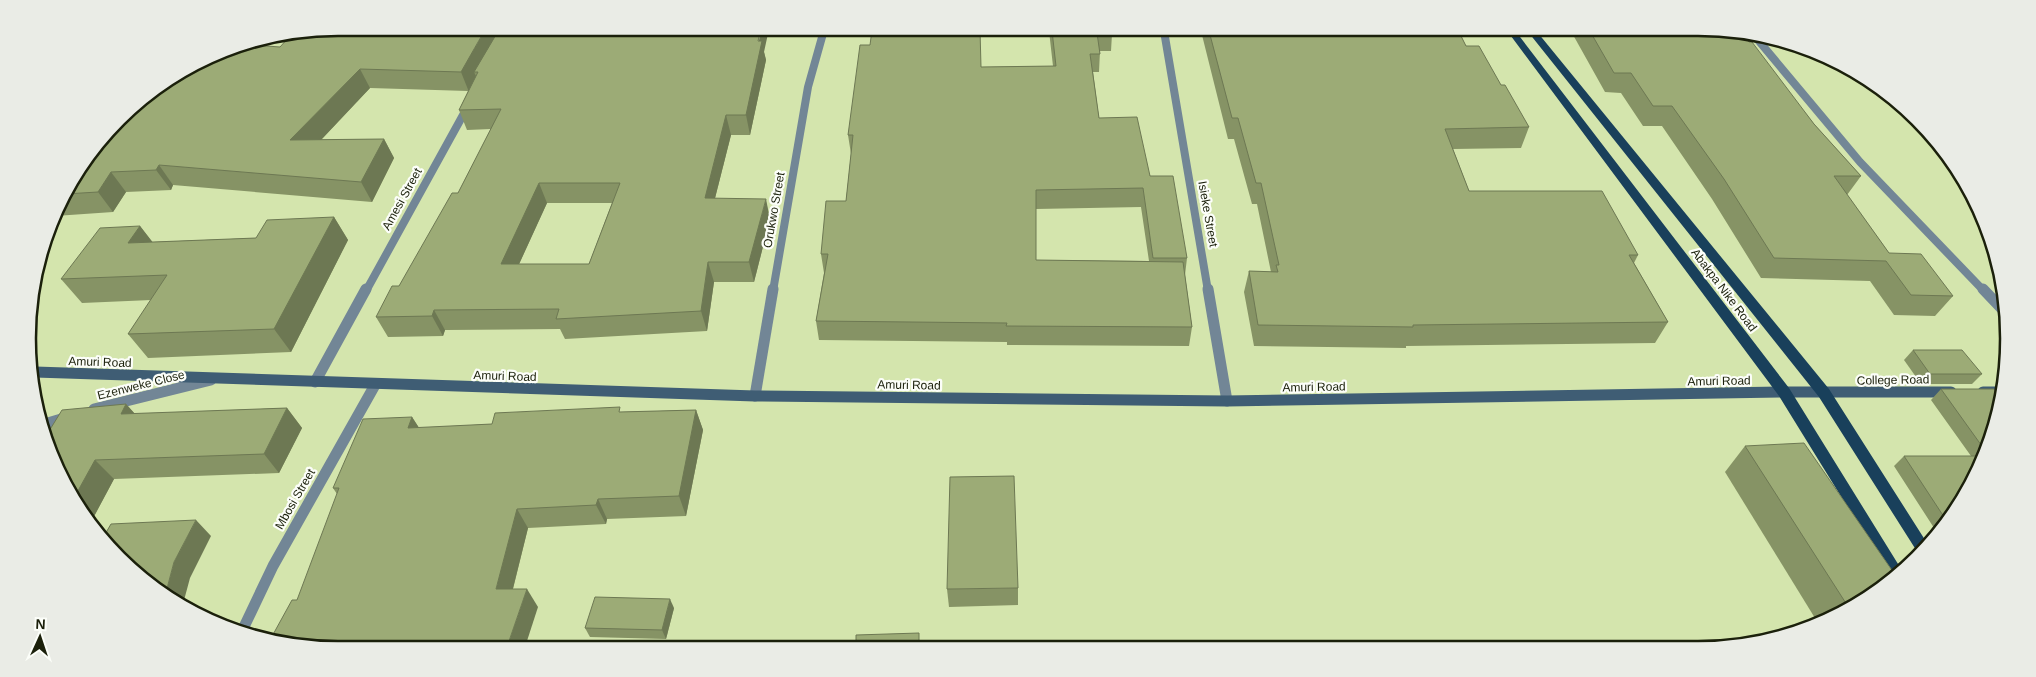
<svg xmlns="http://www.w3.org/2000/svg" width="2036" height="677" viewBox="0 0 2036 677" font-family="Arial,sans-serif">
<style>
.lines{fill:none;stroke-linecap:round;stroke-linejoin:round}
.minor-far1{stroke:#728696;stroke-width:8}
.minor{stroke:#728696;stroke-width:11}
.tertiary-far1{stroke:#728696;stroke-width:8}
.tertiary{stroke:#728696;stroke-width:11}
.secondary{stroke:#3f5d74;stroke-width:11}
.primary{fill:#19405b;fill-rule:evenodd}
.wall{fill:#869365;fill-rule:evenodd}
.shaded-wall{fill:#6d7853}
.building{fill:#9cab76;stroke:#6d7853;fill-rule:evenodd}
.labels{text-anchor:middle;stroke-width:4.5;stroke-linejoin:round;paint-order:stroke}
.street-label{font-size:12px;fill:#1b200b;stroke:#fcfef9}
.rim{fill:none;stroke:#1b200b;stroke-width:2.5}
</style>
<rect width="100%" height="100%" fill="#d4e5ad"/>
<g class="lines">
<g class="minor-far1">
<path d="M1164,31L1208,291"/>
<path d="M1753,34L1860,162L1984,291"/>
<path d="M773,291L808,87L824,30"/>
</g>
<g class="minor">
<path d="M1208,289L1227,401"/>
<path d="M1983,289L2003,310"/>
<path d="M755,396L773,289"/>
<path d="M94,409L211,380"/>
<path d="M41,425L68,417"/>
</g>
<path class="tertiary-far1" d="M366,291L468,106"/>
<g class="tertiary">
<path d="M315,382L366,289"/>
<path d="M243,629L273,566L375,385"/>
</g>
<g class="secondary">
<path d="M35,372L755,396L1227,401L1784,392H1951"/>
<path d="M1983,392H2002"/>
</g>
<g class="primary">
<path d="M1508,32L1517,33L1789,388L1903,572L1892,579L1779,396Z"/>
<path d="M1529,33H1538L1829,389L1927,543L1918,553L1819,397Z"/>
</g>
</g>
<g class="wall">
<path d="M1049,31H1116V34H1112L1111,51H1100L1099,72H1093L1099,118L1150,176L1187,258L1185,275L1192,327L1189,346L1007,345V342L819,340L816,321L824,273L821,254L846,201L851,154L848,135L870,45L981,67L1053,66ZM1141,207L1149,261L1036,260V209Z"/>
<path d="M1201,31L1459,32L1466,46L1501,85L1529,127L1521,148L1453,149L1469,191L1638,255L1634,263L1668,322L1655,343L1406,346V348L1254,346L1244,292L1249,271L1271,272L1257,204H1252L1234,139H1228Z"/>
<path d="M1572,33H1742L1814,124L1861,176L1847,195L1889,253L1953,296L1935,316L1894,315L1870,281L1761,278L1712,199L1662,126H1643L1621,93L1605,92Z"/>
<path d="M280,47L764,52L766,60L750,135H731L715,198L770,219L754,282H714L707,331L565,339L560,329L445,330L443,336L388,337L376,317L399,286L458,193L491,129L467,130L459,110L468,91L370,88L321,140L384,139L394,158L372,202L173,185L171,190L126,192L113,212L55,216L60,201L133,105ZM547,203H612L589,264H519Z"/>
<path d="M334,217L348,240L291,352L148,358L128,334L151,300L82,303L61,279L140,226L152,242L256,238Z"/>
<path d="M1913,350L1982,374L1972,384H1921L1904,360Z"/>
<path d="M1941,389L2002,400L1967,494L1936,531L1894,466L1904,456H1971L1931,400Z"/>
<path d="M126,404L135,414L287,408L302,428L279,473L114,479L91,522L80,512L46,436Z"/>
<path d="M696,410L703,430L686,516L607,519L606,524L528,528L513,589L538,607L337,494L333,488L412,417L419,428L492,424L622,412Z"/>
<path d="M1745,446L1896,576L1835,618L1818,623L1725,472Z"/>
<path d="M1018,588V605L949,607L947,589Z"/>
<path d="M674,608L666,639L590,637L585,628Z"/>
</g>
<g class="shaded-wall">
<path d="M486,28H504L478,72H474L477,78L469,92L461,72Z"/>
<path d="M761,29H769L764,52L766,60L750,135L746,115Z"/>
<path d="M360,69L370,88L302,160L290,140Z"/>
<path d="M726,115L731,135L710,218L705,198Z"/>
<path d="M384,139L394,158L372,202L361,182Z"/>
<path d="M159,165L173,185L171,190L156,170Z"/>
<path d="M111,172L126,192L113,212L98,192Z"/>
<path d="M539,183L547,203L510,284L501,264Z"/>
<path d="M766,199L770,219L754,282L749,262Z"/>
<path d="M334,217L348,240L291,352L274,329Z"/>
<path d="M140,226L158,249L128,243Z"/>
<path d="M708,262L714,282L707,331L701,311Z"/>
<path d="M434,310L445,330L443,336L432,316Z"/>
<path d="M126,404L144,424L121,414Z"/>
<path d="M287,408L302,428L279,473L264,454Z"/>
<path d="M696,410L703,430L686,516L679,496Z"/>
<path d="M412,417L425,437L408,428Z"/>
<path d="M95,460L114,479L91,522L80,512L74,498Z"/>
<path d="M598,499L607,519L606,524L596,505Z"/>
<path d="M517,509L528,528L508,608L496,589Z"/>
<path d="M196,520L211,536L190,578L183,604L165,596L174,562Z"/>
<path d="M527,589L538,607L526,644H508Z"/>
<path d="M670,599L674,608L666,639L662,630Z"/>
</g>
<g class="building">
<path d="M338,28H486L461,72L360,69L290,140L384,139L361,182L159,165L156,170L111,172L98,192L65,194L133,105L220,51L253,45L280,47L289,37Z"/>
<path d="M500,28L761,29L758,41H762L746,115H726L705,198L766,199L749,262H708L701,311L556,319L559,309L434,310L432,316L376,317L392,286H399L452,193H458L501,109L459,110L478,72H474ZM539,183H620L589,264H501Z"/>
<path d="M872,30H980L981,67L1056,66L1052,31H1112V32L1097,33L1100,54H1090L1099,118L1137,117L1150,176H1173L1187,258H1153L1143,188L1036,190V260L1183,262L1192,327L1006,326L1007,323L816,321L828,254H821L826,201H846L853,135H848L860,45H870Z"/>
<path d="M1209,31L1459,32L1466,46H1479L1501,85H1505L1529,127L1445,129L1469,191H1602L1638,255H1629L1668,322L1413,325V327L1258,325L1249,271L1278,272L1276,265H1279L1261,183H1256L1238,118H1232Z"/>
<path d="M1591,33H1742L1749,42H1752L1814,124L1861,176H1834L1889,253L1921,254L1953,296L1911,295L1886,261L1774,258L1724,179L1672,106H1653L1631,73H1614Z"/>
<path d="M334,217L274,329L128,334L167,275L61,279L100,228L140,226L128,243L256,238L267,220Z"/>
<path d="M1913,350H1962L1982,374H1930Z"/>
<path d="M1941,389H1994L2002,400L1984,449Z"/>
<path d="M126,404L121,414L287,408L264,454L95,460L74,498L46,436L62,410Z"/>
<path d="M620,407L619,412L696,410L679,496L598,499L596,505L517,509L496,589H527L508,644L278,643L270,640L292,600H297L339,488H333L363,419L412,417L408,428L492,424L495,413Z"/>
<path d="M1804,443L1896,576L1849,608L1745,446Z"/>
<path d="M1904,456H1981L1967,494L1946,520Z"/>
<path d="M1014,476L1018,588L947,589L950,477Z"/>
<path d="M196,520L174,562L165,596L104,536L111,524Z"/>
<path d="M595,597L670,599L662,630L585,628Z"/>
<path d="M919,633V645H856V635Z"/>
</g>
<g class="labels">
<g class="street-label">
<text transform="translate(402 199) rotate(-61)" y="4">Amesi Street</text>
<text transform="translate(774 210) rotate(-80)" y="4">Orukwo Street</text>
<text transform="translate(1208 214) rotate(80)" y="4">Isieke Street</text>
<text transform="translate(1724 290) rotate(53)" y="4">Abakpa Nike Road</text>
<text transform="translate(100 362) rotate(2)" y="4">Amuri Road</text>
<text transform="translate(505 376) rotate(2)" y="4">Amuri Road</text>
<text transform="translate(1893 380) rotate(-1)" y="4">College Road</text>
<text transform="translate(1719 381) rotate(-1)" y="4">Amuri Road</text>
<text transform="translate(141 385) rotate(-14)" y="4">Ezenweke Close</text>
<text transform="translate(909 385) rotate(1)" y="4">Amuri Road</text>
<text transform="translate(1314 387) rotate(-1)" y="4">Amuri Road</text>
<text transform="translate(295 499) rotate(-60)" y="4">Mbosi Street</text>
</g>
</g>
<path d="M0 0H2036V677H0ZM338 36H1698A302 302 0 0 1 2000 338V339A302 302 0 0 1 1698 641H338A302 302 0 0 1 36 339V338A302 302 0 0 1 338 36Z" fill="#eaece6" fill-rule="evenodd"/>
<path class="rim" d="M338 36H1698A302 302 0 0 1 2000 338V339A302 302 0 0 1 1698 641H338A302 302 0 0 1 36 339V338A302 302 0 0 1 338 36Z"/>
<g transform="translate(40 637) rotate(3)" stroke="#fcfef9" stroke-width="4" paint-order="stroke">
<path d="M0-4L9 19L0 12L-9 19Z" fill="#1b200b"/>
<text y="-8" font-size="14" font-weight="bold" text-anchor="middle" fill="#1b200b">N</text>
</g>
</svg>
